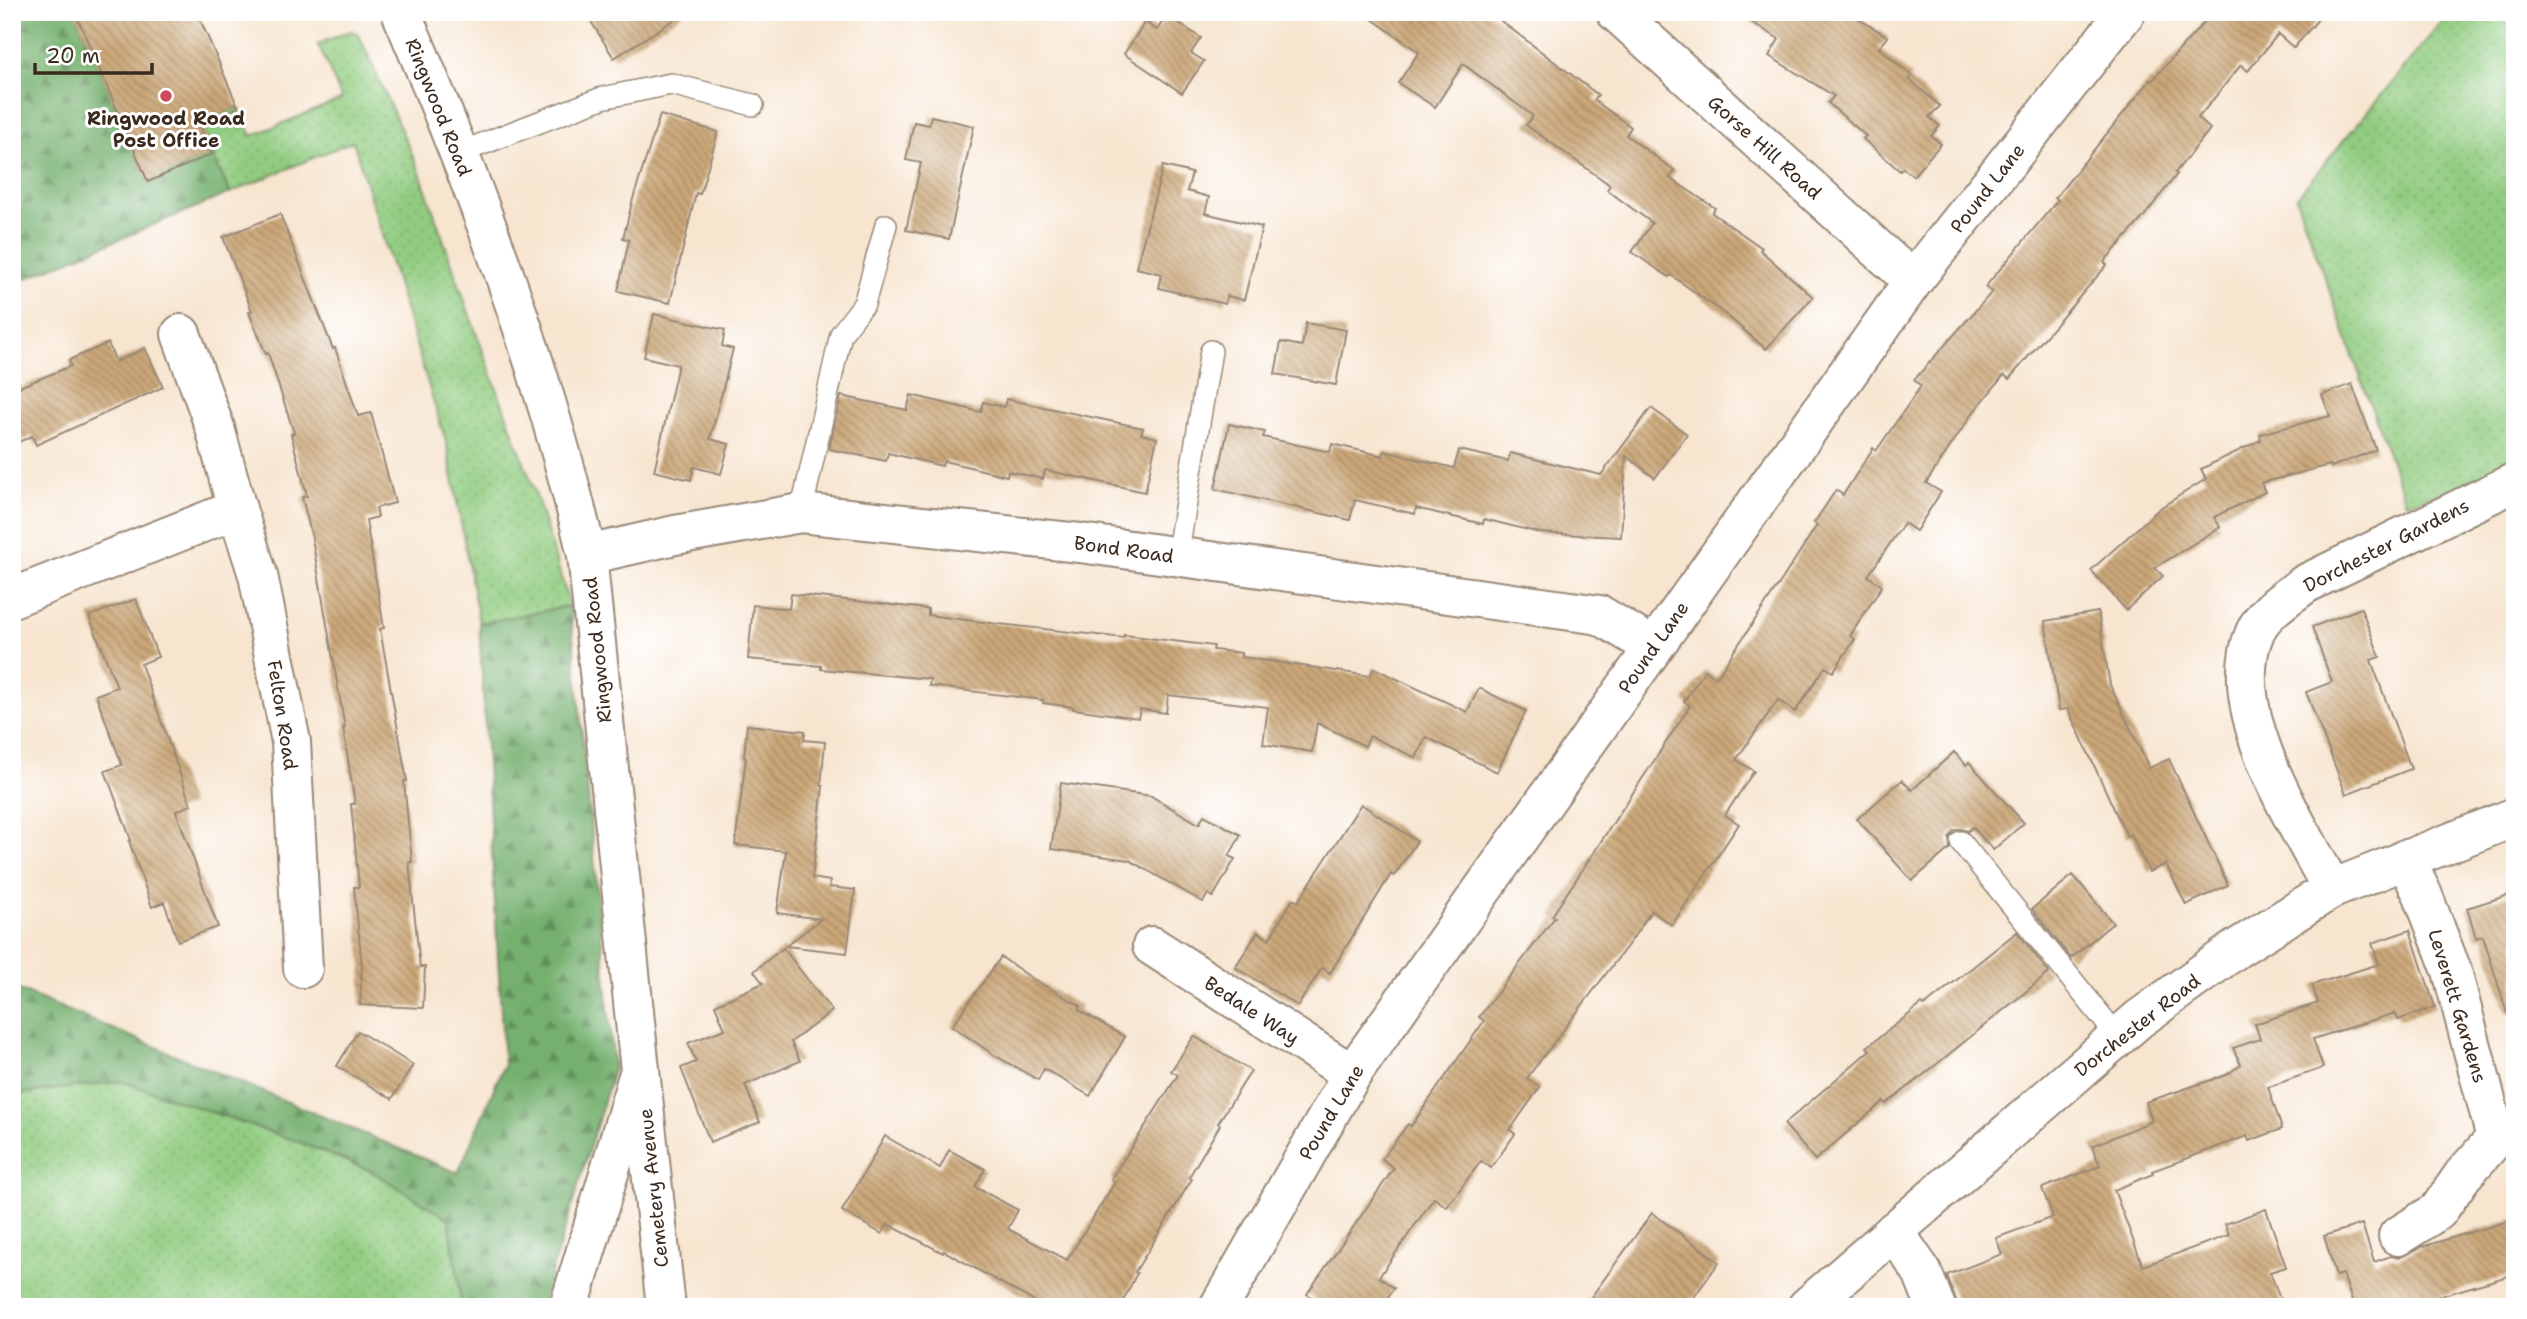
<svg xmlns="http://www.w3.org/2000/svg" width="2527" height="1319" viewBox="0 0 2527 1319" font-family="'Shantell Sans',sans-serif">
<style>
.green{fill:url(#green-dots);stroke:#667b4f;stroke-width:2}
.forest{fill:url(#forest-firs);stroke:#586d46;stroke-width:2}
.building{fill:url(#building-back-hatch)}
.lines{fill:none;stroke-linecap:round;stroke-linejoin:round}
.lane-casing{stroke:#987;stroke-width:24}
.street-casing{stroke:#987;stroke-width:42}
.secondary-casing{stroke:#987;stroke-width:42}
.lane{stroke:#fff;stroke-width:21}
.street{stroke:#fff;stroke-width:38}
.secondary{stroke:#fff;stroke-width:38}
.poi-dot{fill:#d1495b;stroke:#fff;stroke-width:2.5}
.labels{text-anchor:middle;stroke-width:6;stroke-linejoin:round;paint-order:stroke}
.street-label{font-size:19px;fill:#3b2a1e;stroke:#fff}
.poi-label{font-size:19px;font-weight:bold;fill:#3b2a1e;stroke:#fff}
</style>
<defs>
<pattern id="green-dots" width="8" height="8" patternUnits="userSpaceOnUse" patternTransform="scale(1.75)"><rect width="8" height="8" fill="#91cc80"/><path d="M2 2h.1M6 6h.1" fill="none" stroke="#7eaf6e" stroke-width="1.8" stroke-linecap="round"/></pattern>
<pattern id="forest-firs" width="22" height="20" patternUnits="userSpaceOnUse" patternTransform="scale(1.75)"><rect width="22" height="20" fill="#74b06e"/><path d="M5 1l3.5 6h-7zM16 11l3.5 6h-7z" fill="#608f5a"/></pattern>
<pattern id="building-back-hatch" width="6" height="6" patternUnits="userSpaceOnUse" patternTransform="scale(1.75)"><rect width="6" height="6" fill="#cba778"/><path d="M-1 5l2 2M0 0l6 6M5-1l2 2" fill="none" stroke="#a68862"/></pattern>
</defs>
<rect width="100%" height="100%" fill="#fff"/>
<filter id="ink" filterUnits="userSpaceOnUse"><feTurbulence type="fractalNoise" baseFrequency=".0143" numOctaves="2"/><feDisplacementMap in="SourceGraphic" scale="14" xChannelSelector="R" yChannelSelector="G"/><feConvolveMatrix kernelMatrix="1 2 1 2 8 2 1 2 1" color-interpolation-filters="sRGB"/></filter>
<filter id="wash" filterUnits="userSpaceOnUse"><feTurbulence type="fractalNoise" baseFrequency=".00686" numOctaves="4" result="noise"/><feDisplacementMap in="SourceGraphic" scale="28" xChannelSelector="R" yChannelSelector="G"/><feGaussianBlur stdDeviation="1.57" result="paint"/><feColorMatrix in="noise" values="0 0 0 0 0 0 0 0 0 0 0 0 0 0 0 0 0 1.4 0 .05"/><feComposite in="paint" operator="in"/></filter>
<g filter="url(#wash)">
<rect width="100%" height="100%" fill="#f7e5d0"/>
<g class="green">
<path d="M2450,12H2515V463L2462,489L2406,503L2296,198Z"/>
<path d="M350,31L358,33L419,170L470,316L535,492L570,606L479,623L447,445L353,141L230,193L199,124L238,107L252,136L342,99L318,44Z"/>
<path d="M121,1081L299,1142L371,1171L449,1219L462,1307H12V1095Z"/>
</g>
<g class="forest">
<path d="M12,12H93L78,19L148,181L212,154L230,193L12,284Z"/>
<path d="M570,606L614,1068L541,1307H462L449,1219L371,1171L299,1142L121,1081L12,1095V987L458,1173L504,1065L479,623Z"/>
</g>
<g id="blocks">
<g class="building">
<path d="M75,12H197L238,107L199,124L212,154L148,182Z"/>
<path d="M585,12H686L614,58Z"/>
<path d="M1362,12H1489L1598,95L1594,100L1631,127L1626,135L1675,171L1670,178L1715,208L1712,213L1762,248L1760,250L1813,297L1766,349L1729,317L1671,275L1669,277L1632,252L1652,223L1607,190L1610,185L1526,125L1533,116L1463,64L1435,107L1398,83L1419,52Z"/>
<path d="M1735,12H1848L1888,37L1879,48L1912,76L1909,79L1940,106L1929,117L1940,126L1931,136L1941,144L1913,176L1903,168L1900,171L1863,139L1866,136L1828,103L1834,96L1769,56L1779,39Z"/>
<path d="M2213,12H2324L2294,48L2278,34L2248,71L2241,65L2198,118L2210,129L2175,173L2177,174L2141,220L2104,262L2107,265L2009,379L2004,375L1972,414L1926,483L1941,492L1916,531L1904,523L1868,576L1882,586L1850,636L1855,639L1833,672L1825,667L1795,712L1778,700L1736,760L1754,771L1725,815L1739,824L1672,925L1651,911L1631,941L1527,1078L1540,1087L1510,1130L1515,1134L1491,1168L1481,1161L1447,1207L1434,1198L1379,1277L1394,1288L1381,1307H1325L1307,1294L1394,1168L1382,1159L1408,1124L1411,1126L1484,1021L1479,1017L1555,917L1552,916L1690,706L1684,701L1705,670L1716,678L1783,578L1817,525L1814,523L1836,490L1843,495L1873,448L1876,451L1921,386L1914,380L1992,292L1985,287L2058,200L2055,198L2150,80L2152,81Z"/>
<path d="M1167,15L1201,38L1191,53L1204,61L1182,93L1124,54L1145,22L1157,30Z"/>
<path d="M660,115L718,132L700,194L696,193L670,303L618,291L629,240L623,238L633,199Z"/>
<path d="M931,116L974,126L949,239L906,230L921,163L906,160L914,122L929,125Z"/>
<path d="M1163,166L1192,173L1187,191L1209,197L1205,213L1262,227L1244,300L1227,296L1225,304L1159,288L1162,274L1136,268Z"/>
<path d="M280,214L333,349L335,348L358,416L371,413L395,503L376,508L378,517L366,520L384,628L380,629L407,781H404L412,862H409L420,967H425L423,1008L360,1005L362,966L354,887H359L351,804H355L343,728H345L312,538L302,497L307,496L291,434L294,433L268,353L266,354L249,312L252,311L223,237Z"/>
<path d="M654,314L725,330L722,346L733,349L710,439L729,444L721,474L694,467L691,480L654,471L678,365L644,357Z"/>
<path d="M1306,323L1346,330L1336,385L1275,374L1281,342L1302,346Z"/>
<path d="M108,343L116,362L145,348L163,387L36,445L32,436L12,445V390L71,366L69,360Z"/>
<path d="M2352,384L2376,450L2331,467L2330,465L2261,483L2265,492L2214,517L2220,527L2155,568L2163,576L2126,610L2091,570L2160,508L2206,479L2201,469L2261,440L2260,434L2330,416L2322,395Z"/>
<path d="M911,395L981,412L983,402L1004,407L1006,399L1143,428L1141,434L1157,438L1145,492L1045,470L1043,479L1008,471L1007,476L944,461L942,466L888,453L886,461L829,449L841,396L907,410Z"/>
<path d="M1651,408L1687,434L1655,478L1626,456L1621,537L1540,533L1484,519L1483,524L1416,508L1415,514L1355,500L1350,520L1215,489L1229,424L1265,432L1263,437L1330,452L1332,444L1383,456L1384,451L1454,468L1459,450L1508,461L1510,453L1601,475Z"/>
<path d="M791,594L928,609V615L990,623L1124,638V635L1214,646L1213,650L1241,653V657L1370,676L1374,668L1467,712L1479,688L1526,711L1497,772L1426,737L1416,758L1370,736L1365,746L1317,723L1312,752L1263,744L1268,707L1168,695L1166,713L1140,709L1138,718L1073,709V707L1043,703V700L929,686L930,679L821,669V666L748,659L753,605L789,609Z"/>
<path d="M136,599L158,657L141,664L191,805L176,811L218,927L178,941L164,902L152,907L129,841L131,840L105,771L122,765L96,695L117,687L89,616Z"/>
<path d="M2361,608L2380,657L2371,660L2411,769L2346,794L2306,692L2332,682L2312,627Z"/>
<path d="M2098,612L2110,685L2149,768L2169,759L2228,885L2186,905L2166,864L2149,872L2131,835L2127,837L2068,709L2059,710L2045,621Z"/>
<path d="M747,725L805,731L804,740L825,742L821,785L823,786L812,878L830,881L829,887L855,890L847,953L786,946L821,919L777,913L786,851L735,845L746,758L744,757Z"/>
<path d="M1954,752L1966,765L1969,762L2024,823L1993,850L1973,827L1968,831L1960,829L1953,831L1949,838L1950,848L1912,881L1857,819L1902,780L1912,790Z"/>
<path d="M1061,783L1151,796L1199,824L1204,815L1241,835L1229,856L1235,859L1213,897L1208,894L1203,902L1129,860L1051,849Z"/>
<path d="M1361,804L1417,841L1394,876L1391,874L1330,973L1322,968L1298,1006L1235,967L1258,932L1269,939L1293,899L1298,902Z"/>
<path d="M2073,875L2113,923L2071,958L2032,909Z"/>
<path d="M2515,893V1012L2507,1013L2483,936L2476,938L2467,908Z"/>
<path d="M2410,930L2435,1007L2398,1020L2395,1013L2313,1039L2323,1068L2268,1087L2282,1129L2249,1141L2247,1136L2152,1171L2153,1174L2114,1190L2143,1266L2229,1235L2225,1224L2266,1209L2286,1267L2270,1272L2283,1307H1958L1947,1275L2002,1254L1996,1238L2053,1217L2042,1188L2100,1166L2092,1146L2152,1121L2146,1102L2226,1075L2241,1065L2233,1048L2260,1039L2255,1024L2318,1003L2312,985L2379,964L2372,943Z"/>
<path d="M2017,932L2049,973L1916,1081L1886,1104L1884,1101L1815,1160L1784,1124L1870,1050L1867,1047L1922,1004L1924,1006Z"/>
<path d="M783,948L832,1011L791,1042L800,1061L745,1085L760,1122L710,1142L681,1068L696,1062L688,1043L725,1029L715,1005L763,983L754,971Z"/>
<path d="M1001,957L1033,979L1081,1006L1079,1010L1125,1037L1090,1096L1044,1069L1038,1080L994,1055L952,1026Z"/>
<path d="M358,1031L413,1065L392,1099L337,1066Z"/>
<path d="M1194,1036L1251,1071L1218,1123L1220,1125L1189,1177L1192,1179L1135,1272L1137,1273L1120,1307H1044L944,1251L943,1253L888,1224L882,1234L842,1211L885,1136L940,1168L949,1150L985,1169L975,1187L1018,1210L1008,1229L1067,1260L1115,1182L1111,1179L1178,1075L1171,1071Z"/>
<path d="M1652,1213L1719,1262L1687,1307H1584Z"/>
<path d="M2515,1219V1274L2403,1307H2354L2343,1274L2336,1276L2324,1236L2362,1224L2374,1262L2391,1256L2399,1258L2421,1247Z"/>
</g>
</g>
</g>
<g filter="url(#ink)">
<use href="#blocks" fill-opacity="0" stroke="#987" stroke-width="2"/>
<g class="lines">
<defs>
<g id="lane">
<path d="M459,153L602,98L671,84L753,105"/>
<path d="M801,513L841,334L864,304L886,225"/>
<path d="M1177,557L1211,351"/>
<path d="M1961,842L2118,1037"/>
</g>
<g id="street">
<path d="M1616,12L1913,281"/>
<path d="M181,334L215,428L237,509L258,575L291,742L303,968"/>
<path d="M587,555L675,535L801,513L1080,543L1600,615L1653,647"/>
<path d="M12,598L237,509"/>
<path d="M2405,859L2422,893L2452,971L2496,1138L2515,1133"/>
<path d="M2332,889C2296,821 2222,709 2255,632C2264,611 2288,597 2305,584L2515,482"/>
<path d="M1152,946L1352,1074"/>
<path d="M640,1070L666,1307"/>
<path d="M1894,1231L1922,1272L1936,1307"/>
<path d="M2398,1236L2438,1211L2463,1175L2496,1138"/>
<path d="M1219,1307L1352,1074L1913,281L2126,12"/>
</g>
<g id="secondary">
<path d="M401,12C476,188 544,368 587,555L640,1070L569,1307"/>
<path d="M1807,1307L2139,1019L2236,949L2332,889L2515,817"/>
</g>
</defs>
<use href="#lane" class="lane-casing"/>
<use href="#street" class="street-casing"/>
<use href="#secondary" class="secondary-casing"/>
<use href="#lane" class="lane"/>
<use href="#street" class="street"/>
<use href="#secondary" class="secondary"/>
</g>
</g>
<circle class="poi-dot" cx="166" cy="96" r="7"/>
<g class="labels">
<g class="street-label">
<text transform="translate(439 107) rotate(68)" y="7">Ringwood Road</text>
<text transform="translate(1765 147) rotate(42)" y="7">Gorse Hill Road</text>
<text transform="translate(1987 188) rotate(-52)" y="7">Pound Lane</text>
<text transform="translate(2386 545) rotate(-27)" y="7">Dorchester Gardens</text>
<text transform="translate(1124 549) rotate(8)" y="7">Bond Road</text>
<text transform="translate(1653 647) rotate(-55)" y="7">Pound Lane</text>
<text transform="translate(597 650) rotate(-96)" y="7">Ringwood Road</text>
<text transform="translate(283 715) rotate(81)" y="7">Felton Road</text>
<text transform="translate(2458 1006) rotate(73)" y="7">Leverett Gardens</text>
<text transform="translate(1252 1010) rotate(33)" y="7">Bedale Way</text>
<text transform="translate(2137 1025) rotate(-38)" y="7">Dorchester Road</text>
<text transform="translate(1331 1112) rotate(-59)" y="7">Pound Lane</text>
<text transform="translate(653 1188) rotate(-96)" y="7">Cemetery Avenue</text>
</g>
<g class="poi-label">
<text x="166" y="125">Ringwood Road<tspan x="166" dy="22">Post Office</tspan></text>
</g>
</g>
<rect width="2527" height="1319" fill="none" stroke="#fff" stroke-width="42"/>
<path d="M35 63v10h117v-10" fill="none" stroke="#3b2a1e" stroke-width="3.5"/>
<text x="46" y="63" font-size="21" fill="#3b2a1e" stroke="#ffffff" stroke-width="5" paint-order="stroke">20 m</text>
</svg>
